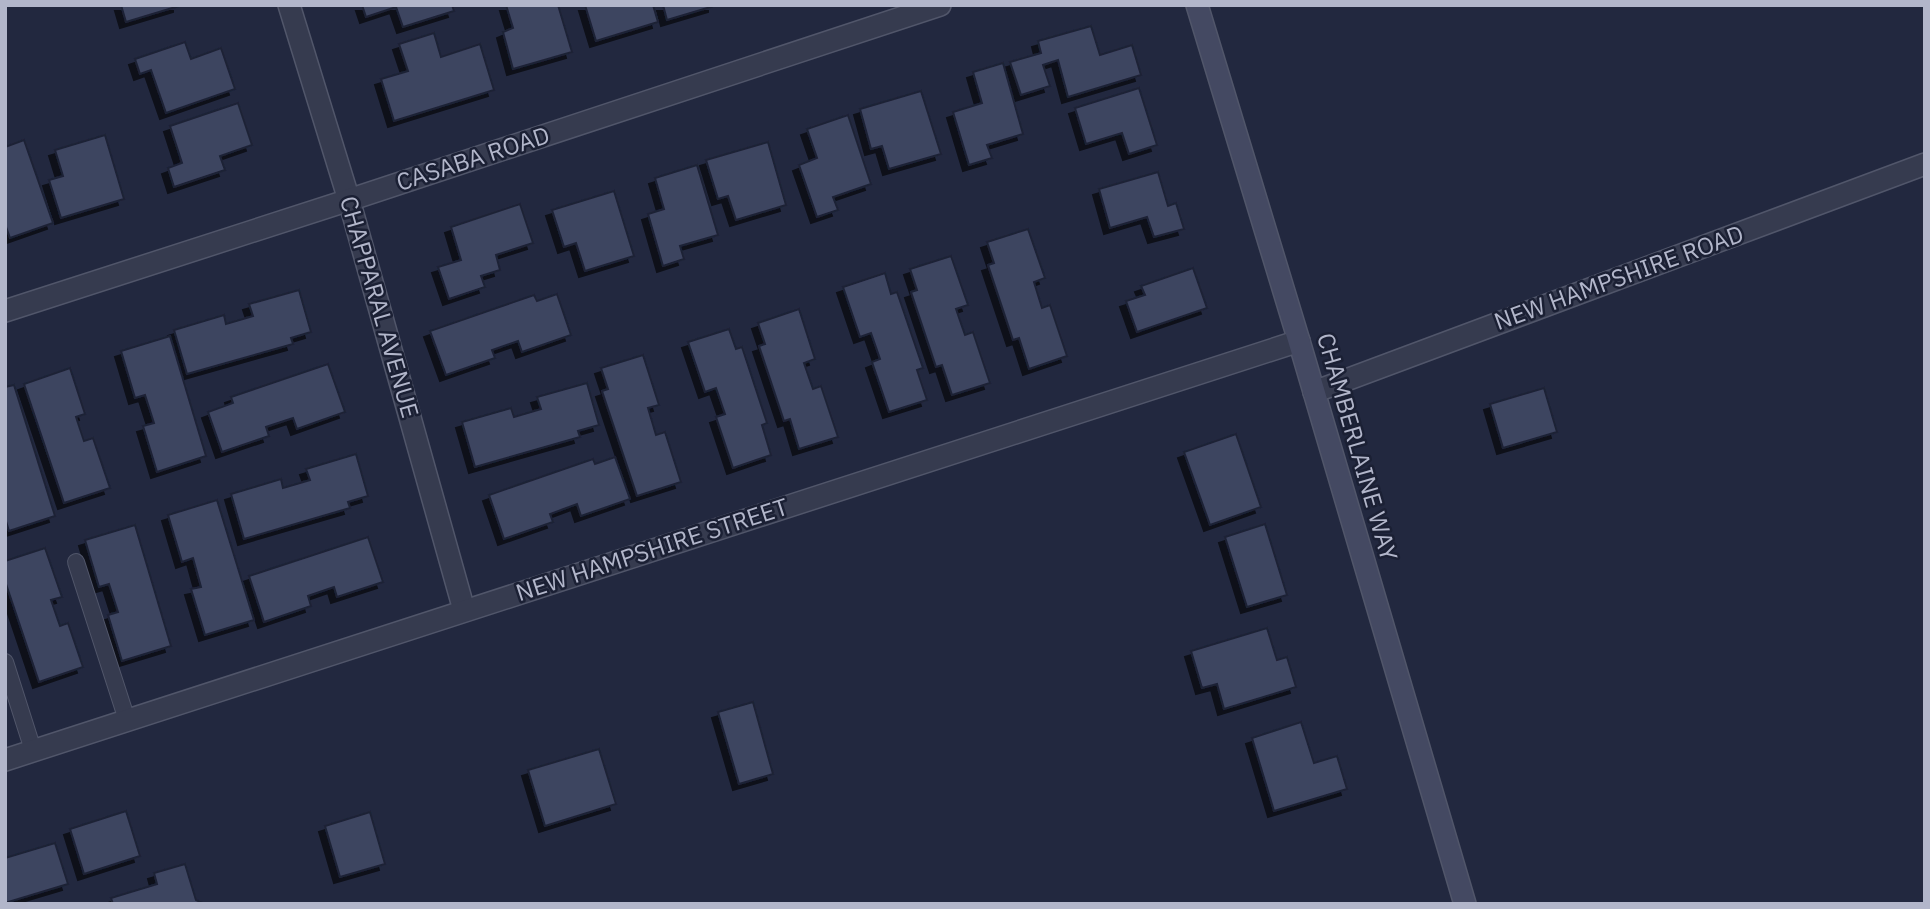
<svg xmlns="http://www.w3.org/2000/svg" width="1930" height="909" viewBox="0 0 1930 909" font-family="'IBM Plex Sans',sans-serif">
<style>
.building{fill:#3e4460;stroke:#1d2236;stroke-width:2;filter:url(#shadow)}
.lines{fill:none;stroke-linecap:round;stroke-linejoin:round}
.service-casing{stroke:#51566a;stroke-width:18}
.minor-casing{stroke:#51566a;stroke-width:24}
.secondary-casing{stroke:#51566a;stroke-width:24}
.service{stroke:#363b4f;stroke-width:16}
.minor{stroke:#363b4f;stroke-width:21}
.secondary{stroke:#444962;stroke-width:21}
.labels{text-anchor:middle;stroke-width:5;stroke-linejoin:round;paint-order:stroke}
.street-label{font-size:24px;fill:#b2b6ca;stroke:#1b2034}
</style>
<defs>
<filter id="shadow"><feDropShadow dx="-6" dy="6" stdDeviation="0" flood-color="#0009"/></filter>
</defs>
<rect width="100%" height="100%" fill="#22283f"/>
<g class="building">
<path d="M121,5H179V6L126,22Z"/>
<path d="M362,5H452L454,11L403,27L396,7L366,17Z"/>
<path d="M506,5H558L572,52L513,69L503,32L513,28Z"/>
<path d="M585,5H653L658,22L596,41Z"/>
<path d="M663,5H714V6L667,20Z"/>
<path d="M1091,26L1100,55L1132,45L1141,75L1068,97L1058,60L1043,65L1050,86L1021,95L1010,62L1041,53L1038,41Z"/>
<path d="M434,33L441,57L480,44L494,90L394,121L381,79L408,71L399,44Z"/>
<path d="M185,42L191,59L221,48L235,89L166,113L151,70L140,74L135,59Z"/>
<path d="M1003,63L1023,134L987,145L992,158L969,165L953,112L982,103L973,72Z"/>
<path d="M1139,88L1157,145L1129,154L1122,133L1086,144L1075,108Z"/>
<path d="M921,91L941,154L889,169L882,146L871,149L860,109Z"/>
<path d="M238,103L252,145L220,156L225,170L174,187L168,168L182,163L170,126Z"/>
<path d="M848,115L871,184L833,197L838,210L817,217L799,165L817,158L807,129Z"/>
<path d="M105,135L124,199L61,218L49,180L63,176L55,150Z"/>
<path d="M24,140L53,223L10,238L5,224V147Z"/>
<path d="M768,142L786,205L736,220L728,196L718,199L706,160Z"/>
<path d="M697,165L718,235L680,246L684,259L663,266L648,214L664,209L655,178Z"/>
<path d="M1158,172L1168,206L1176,203L1184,229L1154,237L1147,217L1110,228L1099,189Z"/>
<path d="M614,191L634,256L585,271L576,243L564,247L552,210Z"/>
<path d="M520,204L533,243L496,255L500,270L481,276L485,287L449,299L438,267L461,260L451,227Z"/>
<path d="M1028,229L1045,278L1034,282L1042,308L1050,305L1067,356L1029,369L1019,338L1013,340L988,265L994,263L987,242Z"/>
<path d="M951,256L968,305L956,309L965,335L973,332L990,383L952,395L942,365L936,367L911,292L917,290L910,269Z"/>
<path d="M1193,268L1207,308L1137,332L1126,301L1145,295L1141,286Z"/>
<path d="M885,273L891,294L897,292L923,368L917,370L927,400L889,412L872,362L880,359L871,333L860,337L843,287Z"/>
<path d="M299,290L311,332L291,338L293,344L187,374L174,330L224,315L226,324L253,316L249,304Z"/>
<path d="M557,294L571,335L522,352L518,341L492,350L495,358L446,375L430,331L534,295L537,301Z"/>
<path d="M799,309L815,359L804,363L813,389L821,386L838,437L799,449L790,419L784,421L759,346L765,344L758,323Z"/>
<path d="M729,329L736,349L742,347L767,423L762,425L771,455L733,468L716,417L725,414L716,388L705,392L688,342Z"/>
<path d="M170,336L206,456L157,472L143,426L154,423L145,395L135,398L121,351Z"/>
<path d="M643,355L659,405L648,408L656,435L665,432L681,482L637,496L602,391L608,389L601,368Z"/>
<path d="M328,364L345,412L297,429L293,418L266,427L269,436L222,452L208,412L233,403L231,397Z"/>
<path d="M70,368L85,414L76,417L84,441L93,438L110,488L64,503L24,384Z"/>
<path d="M587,383L599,425L578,431L580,437L475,467L462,422L511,408L514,417L541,409L537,397Z"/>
<path d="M14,385L55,516L9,531L5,518V387Z"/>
<path d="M1544,388L1557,432L1503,448L1490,404Z"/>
<path d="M1236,434L1261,507L1210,525L1184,452Z"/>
<path d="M356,454L368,496L348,502L350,508L244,539L231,494L281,479L283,488L310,480L306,469Z"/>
<path d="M615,457L630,499L581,516L577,504L550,514L553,522L504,539L489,495L593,459L595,464Z"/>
<path d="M217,500L254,620L205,635L191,589L201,587L193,558L182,562L168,515Z"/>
<path d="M1265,524L1287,595L1247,607L1225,537Z"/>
<path d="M135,525L171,646L122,661L108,615L118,612L109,584L99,587L85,540Z"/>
<path d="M368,537L383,582L337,597L334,587L308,596L311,606L264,622L249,576Z"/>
<path d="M45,548L62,597L51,600L60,626L68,623L83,667L39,682L5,581V561Z"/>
<path d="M1267,628L1277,660L1287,657L1296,687L1224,709L1217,684L1202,688L1191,651Z"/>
<path d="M753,702L773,774L739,784L718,712Z"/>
<path d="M1301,722L1314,763L1337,756L1347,789L1274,811L1252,738Z"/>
<path d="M599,749L616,804L545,826L528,770Z"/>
<path d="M126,811L140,856L84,874L70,829Z"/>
<path d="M370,812L385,864L340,877L325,826Z"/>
<path d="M55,843L68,884L5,903V858Z"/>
<path d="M185,864L196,900L205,904H113L111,898L157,884L154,873Z"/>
</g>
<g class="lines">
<defs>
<g id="service">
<path d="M76,562L127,720"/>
<path d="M5,662L33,750"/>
</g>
<g id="minor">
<path d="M289,5L349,200L464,610"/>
<path d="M5,311L349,200L940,5"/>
<path d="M1314,392L1925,164"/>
<path d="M5,760L1299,341"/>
</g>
<path id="secondary" d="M1197,5L1299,341L1465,904"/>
</defs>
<use href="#service" class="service-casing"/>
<use href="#minor" class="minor-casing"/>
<use href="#secondary" class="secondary-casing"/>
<use href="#service" class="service"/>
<use href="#minor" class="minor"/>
<use href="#secondary" class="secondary"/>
</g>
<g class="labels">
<g class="street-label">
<text transform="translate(473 159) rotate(-18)" y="8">CASABA ROAD</text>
<text transform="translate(1619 278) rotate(-20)" y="8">NEW HAMPSHIRE ROAD</text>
<text transform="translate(379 307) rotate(74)" y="8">CHAPPARAL AVENUE</text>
<text transform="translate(1357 447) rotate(74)" y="8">CHAMBERLAINE WAY</text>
<text transform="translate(652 550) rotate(-18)" y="8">NEW HAMPSHIRE STREET</text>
</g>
</g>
<rect width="1930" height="909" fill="none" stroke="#b2b6ca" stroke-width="14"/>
</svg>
